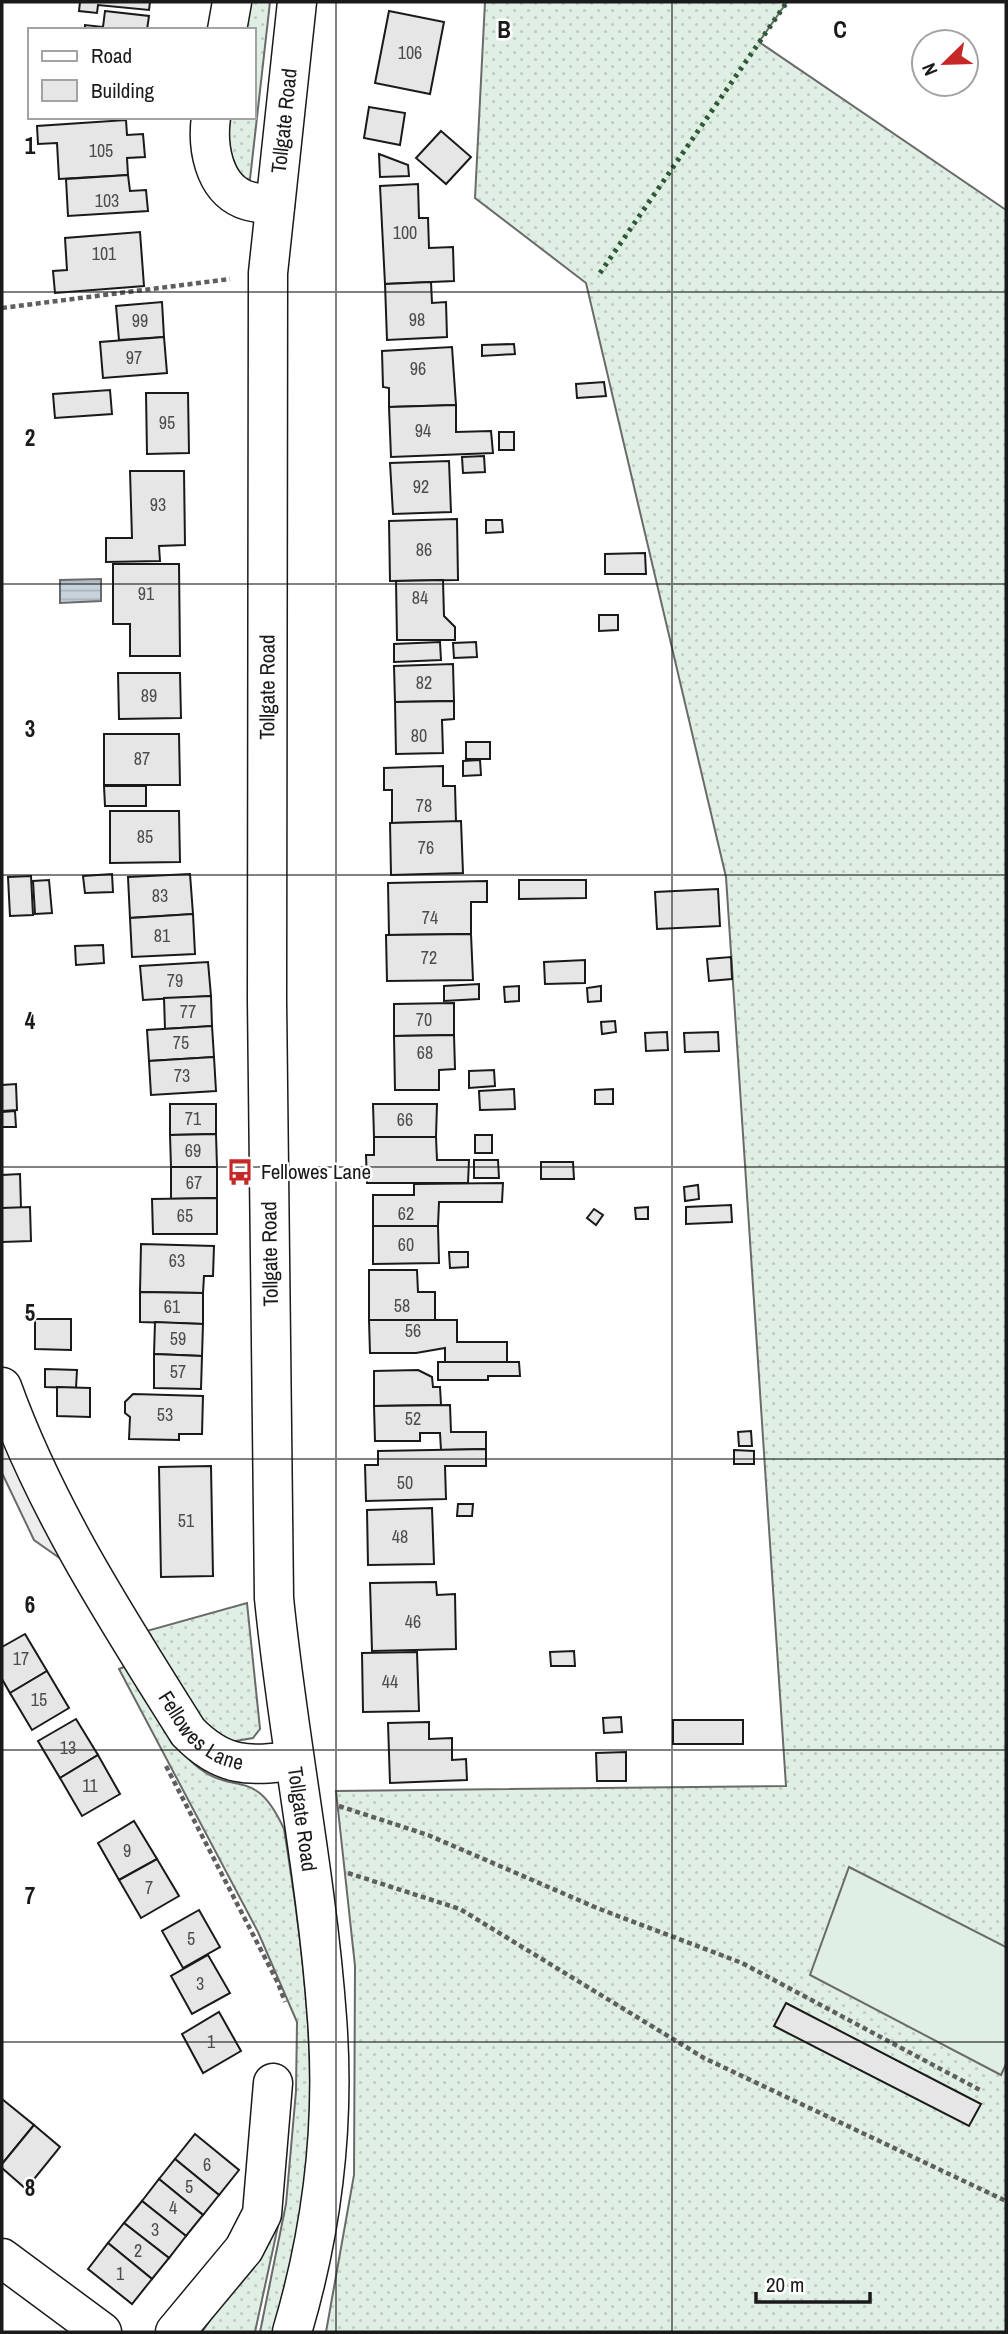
<svg xmlns="http://www.w3.org/2000/svg" width="1008" height="2334" viewBox="0 0 1008 2334" font-family="'Archivo Narrow',sans-serif">
<style>
.grass{fill:url(#grass-dots);stroke:#6a6a6a;stroke-width:2}
.pitch{fill:#e0efe3;stroke:#6a6a6a;stroke-width:2}
.parking{fill:#ededed;stroke:#6a6a6a;stroke-width:2}
.water{fill:url(#water-rules);stroke:#6a6a6a;stroke-width:2}
.building{fill:#e6e6e6;stroke:#1a1a1a;stroke-width:2}
.lines{fill:none;stroke-linecap:round;stroke-linejoin:round}
.minor-casing{stroke:#1a1a1a;stroke-width:41}
.path{stroke:#5f5f5f;stroke-width:4.5;stroke-dasharray:5 3.5;stroke-linecap:butt}
.minor{stroke:#fff;stroke-width:38}
.hedge{stroke:#2b5a34;stroke-width:5;stroke-dasharray:3.5 5;stroke-linecap:butt}
.grid{fill:none;stroke:#1a1a1a;stroke-width:2;stroke-opacity:0.55}
.labels{text-anchor:middle;stroke-width:5;stroke-linejoin:round;paint-order:stroke}
.number-label{font-size:18px;fill:#4d4d4d}
.street-label{font-size:21px;fill:#1a1a1a;stroke:#fff}
.poi-label{font-size:21px;fill:#1a1a1a;stroke:#fff;text-anchor:start}
.grid-label{font-size:23px;text-anchor:middle;font-weight:bold;fill:#1a1a1a;stroke:#fff;stroke-width:5;stroke-linejoin:round;paint-order:stroke}
</style>
<defs>
<pattern id="grass-dots" width="8" height="8" patternUnits="userSpaceOnUse" patternTransform="scale(1.75)"><rect width="8" height="8" fill="#e0efe3"/><path d="M2 2h.1M6 6h.1" fill="none" stroke="#c0ccc2" stroke-width="1.8" stroke-linecap="round"/></pattern>
<pattern id="water-rules" width="6" height="5" patternUnits="userSpaceOnUse" patternTransform="scale(1.75)"><rect width="6" height="5" fill="#c6d2dc"/><path d="M0 2.5h6" fill="none" stroke="#aab4bc"/></pattern>
</defs>
<rect width="100%" height="100%" fill="#fff"/>
<g class="grass">
<path d="M247,2H270L249,188C232,164 226,148 230,117H254V30H243Z"/>
<path d="M485,2H787L759,42L1006,210V2332H326L354,2175L355,1966L336,1791L786,1786L726,877L586,283L475,198Z"/>
<path d="M247,1603L260,1729L253,1738L230,1742L204,1725L143,1632Z"/>
<path d="M126,1666C143,1690 173,1746 194,1764C234,1799 254,1763 284,1829C304,1953 320,2077 303,2202C296,2246 284,2289 273,2332H260L286,2204L296,2091L297,2022L258,1932L119,1669Z"/>
<path d="M276,2223L278,2226L255,2332H202Z"/>
</g>
<path class="pitch" d="M849,1867L1006,1947V2064L1001,2075L810,1975Z"/>
<path class="parking" d="M2,1437L61,1559L34,1540L2,1473Z"/>
<path class="water" d="M101,579V601L60,603V580Z"/>
<g class="building">
<path d="M80,2H150L149,10L98,5L97,13L79,11Z"/>
<path d="M105,11L149,16L147,30H85V25L103,27Z"/>
<path d="M389,11L444,22L430,94L375,83Z"/>
<path d="M369,107L405,113L400,145L364,138Z"/>
<path d="M126,120L127,135L143,134L145,157L127,158L128,175L59,179L57,143L38,144L37,126Z"/>
<path d="M441,131L471,157L446,184L416,158Z"/>
<path d="M379,154L408,165L409,176L380,177Z"/>
<path d="M128,175L130,191L146,190L148,211L68,216L66,179Z"/>
<path d="M418,184L419,218H428L429,248L453,247L454,281L385,284L380,186Z"/>
<path d="M140,232L144,286L55,293L53,271L67,270L65,238Z"/>
<path d="M431,282L432,303L446,302L447,337L387,340L385,284Z"/>
<path d="M162,302L164,337L119,340L116,306Z"/>
<path d="M164,337L167,373L103,378L100,342Z"/>
<path d="M514,344L515,354L482,356V345Z"/>
<path d="M452,347L456,405L389,407V388L383,387L382,351Z"/>
<path d="M604,382L606,396L577,398L576,384Z"/>
<path d="M110,390L112,414L55,418L53,394Z"/>
<path d="M146,393H188L189,453L147,454Z"/>
<path d="M456,405V432L491,431L493,453L391,457L389,407Z"/>
<rect x="499" y="432" width="15" height="18"/>
<path d="M484,456L485,472L463,473L462,457Z"/>
<path d="M449,461L451,512L393,514L390,463Z"/>
<path d="M130,471H184L185,545L159,546L160,561L106,562V538H132Z"/>
<path d="M457,519L458,580L390,581L389,521Z"/>
<path d="M486,520H502L503,532L486,533Z"/>
<path d="M645,553L646,574H605V554Z"/>
<path d="M113,564H179L180,656H130V624H113Z"/>
<path d="M443,580L444,616L455,627V640H397L396,581Z"/>
<path d="M599,615H618V630L599,631Z"/>
<path d="M440,642L441,660L394,662V644Z"/>
<path d="M476,642L477,657L454,658L453,643Z"/>
<path d="M453,664L454,701L395,702L394,666Z"/>
<path d="M118,673H180L181,718L119,719Z"/>
<path d="M454,701V719L442,720L443,753L396,754L395,702Z"/>
<path d="M104,734H179L180,785H104Z"/>
<rect x="466" y="742" width="24" height="17"/>
<path d="M480,760L481,775L463,776V761Z"/>
<path d="M443,766V786H455L456,822L392,823V790H384V768Z"/>
<path d="M104,786H146V806H105Z"/>
<path d="M110,811H179L180,862L110,863Z"/>
<path d="M461,821L463,873L391,875L390,823Z"/>
<path d="M112,874L113,892L85,893L83,876Z"/>
<path d="M190,874L193,914L130,918L128,877Z"/>
<path d="M31,876L33,915L10,916L8,877Z"/>
<path d="M49,880L52,913L35,914L33,881Z"/>
<path d="M519,880H586V898L519,899Z"/>
<path d="M487,881V902H471V934L389,935L388,883Z"/>
<path d="M718,889L720,926L657,929L655,892Z"/>
<path d="M193,914L195,954L132,957L130,918Z"/>
<path d="M471,934L473,980L387,981L386,935Z"/>
<path d="M103,945L104,963L76,965L75,946Z"/>
<path d="M731,957L732,979L709,981L707,959Z"/>
<path d="M585,960V983L545,984L544,962Z"/>
<path d="M208,962L211,996L143,1000L140,966Z"/>
<path d="M479,984V999L444,1001V986Z"/>
<path d="M519,986V1001L505,1002L504,987Z"/>
<path d="M601,986V1001L588,1002L587,988Z"/>
<path d="M211,996L212,1026L165,1029L164,998Z"/>
<path d="M454,1003V1035L394,1036V1004Z"/>
<path d="M615,1021L616,1032L602,1034L601,1022Z"/>
<path d="M212,1026L214,1057L149,1061L147,1030Z"/>
<path d="M667,1032L668,1050L646,1051L645,1033Z"/>
<path d="M718,1032L719,1051L685,1052L684,1033Z"/>
<path d="M454,1035L455,1069L439,1070V1090H395L394,1036Z"/>
<path d="M214,1057L216,1091L151,1095L149,1061Z"/>
<path d="M494,1070L495,1086L469,1088V1071Z"/>
<path d="M16,1084L17,1110L2,1111V1085Z"/>
<path d="M514,1089L515,1109L480,1110L479,1091Z"/>
<path d="M613,1089V1104H595V1090Z"/>
<path d="M170,1104H216V1134L170,1135Z"/>
<path d="M373,1104H437L436,1137H374Z"/>
<path d="M15,1111L16,1127H2V1112Z"/>
<path d="M216,1134L217,1167H171L170,1135Z"/>
<rect x="475" y="1135" width="17" height="18"/>
<path d="M374,1137H436L437,1160H469L468,1183H367L366,1155H374Z"/>
<path d="M474,1160H498L499,1178H474Z"/>
<path d="M541,1162H573L574,1179H541Z"/>
<path d="M171,1167H217V1198L171,1199Z"/>
<path d="M20,1174L21,1208H2V1175Z"/>
<path d="M503,1183L502,1202H439L438,1226H373V1195H414V1184Z"/>
<path d="M698,1185L699,1199L685,1201L684,1187Z"/>
<path d="M217,1198V1234H153L152,1199Z"/>
<path d="M731,1205L732,1222L686,1224V1207Z"/>
<path d="M30,1207L31,1241L2,1242V1208Z"/>
<path d="M648,1207V1219H636L635,1208Z"/>
<path d="M594,1209L603,1215L596,1225L587,1218Z"/>
<path d="M373,1226H438L439,1263L373,1264Z"/>
<path d="M141,1244L214,1246L213,1276H204L203,1293L140,1292Z"/>
<path d="M449,1252H468V1267L450,1268Z"/>
<path d="M369,1270H417L418,1292H435V1320H369Z"/>
<path d="M140,1292L203,1293V1324L140,1322Z"/>
<path d="M35,1319H71V1350L35,1349Z"/>
<path d="M369,1320H457V1342H507V1362H445V1348L416,1353H370Z"/>
<path d="M155,1322L203,1324L202,1356L154,1354Z"/>
<path d="M154,1354L202,1356L201,1389L154,1388Z"/>
<path d="M438,1362H519L520,1376H488V1380H438Z"/>
<path d="M45,1369L77,1370L76,1388L45,1387Z"/>
<path d="M418,1370L432,1377L433,1387H440L441,1405L374,1406V1371Z"/>
<path d="M57,1387L90,1388V1417L57,1416Z"/>
<path d="M133,1394L203,1396L202,1434H179V1440L129,1439L130,1417L125,1413V1402Z"/>
<path d="M450,1405L451,1432H486V1449L441,1450L440,1433H420V1441H375L374,1406Z"/>
<path d="M751,1431L752,1446H739L738,1432Z"/>
<path d="M486,1449V1466H445L446,1499L366,1501L365,1465H378V1451Z"/>
<path d="M734,1450L754,1451V1464H734Z"/>
<path d="M211,1466L213,1576L161,1577L159,1467Z"/>
<path d="M458,1504H473L472,1516H457Z"/>
<path d="M432,1508L434,1564L368,1565L367,1510Z"/>
<path d="M436,1582L437,1595L455,1594L456,1649L372,1651L370,1583Z"/>
<path d="M25,1634L47,1671L10,1693L2,1679V1647Z"/>
<path d="M574,1651L575,1666H551L550,1652Z"/>
<path d="M417,1652L419,1711L363,1712L362,1653Z"/>
<path d="M47,1671L69,1708L32,1730L10,1693Z"/>
<path d="M621,1717L622,1732L604,1733L603,1718Z"/>
<path d="M76,1719L98,1755L60,1778L38,1741Z"/>
<rect x="673" y="1720" width="70" height="24"/>
<path d="M429,1722V1739L452,1738V1760L466,1759L467,1780L390,1783L388,1723Z"/>
<path d="M626,1752V1781H597L596,1753Z"/>
<path d="M98,1755L120,1794L82,1816L60,1778Z"/>
<path d="M134,1821L157,1859L119,1880L98,1843Z"/>
<path d="M157,1859L179,1896L141,1918L119,1880Z"/>
<path d="M199,1910L220,1947L183,1968L162,1931Z"/>
<path d="M208,1955L230,1993L192,2014L171,1976Z"/>
<path d="M786,2003L981,2104L969,2126L774,2026Z"/>
<path d="M219,2012L241,2051L203,2073L182,2034Z"/>
<path d="M2,2099L34,2125L2,2164Z"/>
<path d="M34,2125L60,2147L26,2189L2,2168V2164Z"/>
<path d="M195,2134L239,2170L219,2195L175,2159Z"/>
<path d="M175,2159L219,2195L203,2215L159,2179Z"/>
<path d="M159,2179L203,2215L186,2236L142,2201Z"/>
<path d="M142,2201L186,2236L169,2258L124,2223Z"/>
<path d="M124,2223L169,2258L152,2279L108,2243Z"/>
<path d="M108,2243L152,2279L132,2304L88,2269Z"/>
</g>
<g class="lines">
<defs>
<g id="minor">
<path d="M227,30L232,2"/>
<path d="M211,117C207,146 213,186 243,199C252,203 265,204 275,205"/>
<path id="s1" d="M2,1387C46,1510 119,1622 188,1732C223,1768 248,1766 294,1761"/>
<path d="M2,2258L102,2332"/>
<path d="M175,2332L244,2249L262,2214L273,2083"/>
<path id="s2" d="M292,2332C322,2231 335,2123 327,2018C317,1878 288,1739 274,1598L267,1000L268,273L297,2"/>
</g>
</defs>
<use href="#minor" class="minor-casing"/>
<g class="path">
<path d="M2,308L230,279"/>
<path d="M166,1766L278,1983L285,2002"/>
<path d="M339,1806L428,1835L597,1908L742,1963L980,2090"/>
<path d="M348,1873L460,1909L704,2058L1006,2201"/>
</g>
<use href="#minor" class="minor"/>
<path class="hedge" d="M600,273L787,2"/>
</g>
<path class="grid" d="M336,2V2332M672,2V2332M2,292H1006M2,584H1006M2,875H1006M2,1167H1006M2,1459H1006M2,1750H1006M2,2042H1006"/>
<defs>
<symbol id="bus-bare" viewBox="-9 -9 18 18"><path d="M-5-6H5V4H4V6H2V4H-2V6H-4V4H-5ZM-3.5-4V0h7V-4ZM-3.5 1.2v1.5H-2V1.2ZM2 1.2v1.5H3.5V1.2Z" fill="#c62828" stroke="#fff" stroke-width="2.5" paint-order="stroke"/></symbol>
</defs>
<g fill-rule="evenodd">
<use href="#bus-bare" x="221" y="1153" width="38" height="38"/>
</g>
<g class="labels">
<g class="number-label">
<text x="410" y="59">106</text>
<text x="101" y="157">105</text>
<text x="107" y="207">103</text>
<text x="405" y="239">100</text>
<text x="104" y="260">101</text>
<text x="417" y="326">98</text>
<text x="140" y="327">99</text>
<text x="134" y="364">97</text>
<text x="418" y="375">96</text>
<text x="167" y="429">95</text>
<text x="423" y="437">94</text>
<text x="421" y="493">92</text>
<text x="158" y="511">93</text>
<text x="424" y="556">86</text>
<text x="146" y="600">91</text>
<text x="420" y="604">84</text>
<text x="424" y="689">82</text>
<text x="149" y="702">89</text>
<text x="419" y="742">80</text>
<text x="142" y="765">87</text>
<text x="424" y="812">78</text>
<text x="145" y="843">85</text>
<text x="426" y="854">76</text>
<text x="160" y="902">83</text>
<text x="430" y="924">74</text>
<text x="162" y="942">81</text>
<text x="429" y="964">72</text>
<text x="175" y="987">79</text>
<text x="188" y="1018">77</text>
<text x="424" y="1026">70</text>
<text x="181" y="1049">75</text>
<text x="425" y="1059">68</text>
<text x="182" y="1082">73</text>
<text x="193" y="1125">71</text>
<text x="405" y="1126">66</text>
<text x="193" y="1157">69</text>
<text x="194" y="1189">67</text>
<text x="406" y="1220">62</text>
<text x="185" y="1222">65</text>
<text x="406" y="1251">60</text>
<text x="177" y="1267">63</text>
<text x="402" y="1312">58</text>
<text x="172" y="1313">61</text>
<text x="413" y="1337">56</text>
<text x="178" y="1345">59</text>
<text x="178" y="1378">57</text>
<text x="165" y="1421">53</text>
<text x="413" y="1425">52</text>
<text x="405" y="1489">50</text>
<text x="186" y="1527">51</text>
<text x="400" y="1543">48</text>
<text x="413" y="1628">46</text>
<text x="21" y="1665">17</text>
<text x="390" y="1688">44</text>
<text x="39" y="1706">15</text>
<text x="68" y="1754">13</text>
<text x="90" y="1792">11</text>
<text x="127" y="1857">9</text>
<text x="149" y="1894">7</text>
<text x="191" y="1945">5</text>
<text x="200" y="1990">3</text>
<text x="211" y="2048">1</text>
<text x="207" y="2171">6</text>
<text x="189" y="2193">5</text>
<text x="173" y="2214">4</text>
<text x="155" y="2236">3</text>
<text x="138" y="2257">2</text>
<text x="120" y="2280">1</text>
</g>
<g class="street-label">
<text dy="7" stroke="none"><textPath href="#s2" startOffset="2219">Tollgate Road</textPath></text>
<text dy="7" stroke="none"><textPath href="#s2" startOffset="1652">Tollgate Road</textPath></text>
<text transform="translate(270 1254) rotate(-91)" y="7">Tollgate Road</text>
<text dy="7" stroke="none"><textPath href="#s1" startOffset="402">Fellowes Lane</textPath></text>
<text transform="translate(302 1819) rotate(82)" y="7">Tollgate Road</text>
</g>
<g class="poi-label">
<text x="261" y="1179">Fellowes Lane</text>
</g>
</g>
<g class="grid-label">
<text x="504" y="38">B</text>
<text x="840" y="38">C</text>
<text x="30" y="154">1</text>
<text x="30" y="446">2</text>
<text x="30" y="737">3</text>
<text x="30" y="1029">4</text>
<text x="30" y="1321">5</text>
<text x="30" y="1613">6</text>
<text x="30" y="1904">7</text>
<text x="30" y="2196">8</text>
</g>
<rect width="1008" height="2334" fill="none" stroke="#1a1a1a" stroke-width="7"/>
<rect x="28" y="28" width="228" height="91" fill="#ffffff" stroke="#a3a3a3" stroke-width="2"/>
<rect x="42" y="51" width="35" height="10" fill="#ffffff" stroke="#a3a3a3" stroke-width="2"/>
<text x="91" y="63" font-size="21" fill="#1a1a1a">Road</text>
<rect x="42" y="80" width="35" height="21" fill="#e6e6e6" stroke="#a3a3a3" stroke-width="2"/>
<text x="91" y="98" font-size="21" fill="#1a1a1a">Building</text>
<g transform="translate(945 63) rotate(247)"><circle r="33" fill="#ffffff" stroke="#a3a3a3" stroke-width="2"/>
<path d="M0-5L12 26L0 18L-12 26Z" fill="#c62828"/>
<text y="-10" font-size="19" font-weight="bold" text-anchor="middle" fill="#1a1a1a">N</text>
</g>
<path d="M756 2292v10h114v-10" fill="none" stroke="#1a1a1a" stroke-width="3.5"/>
<text x="766" y="2292" font-size="21" fill="#1a1a1a" stroke="#ffffff" stroke-width="5" paint-order="stroke">20 m</text>
</svg>
